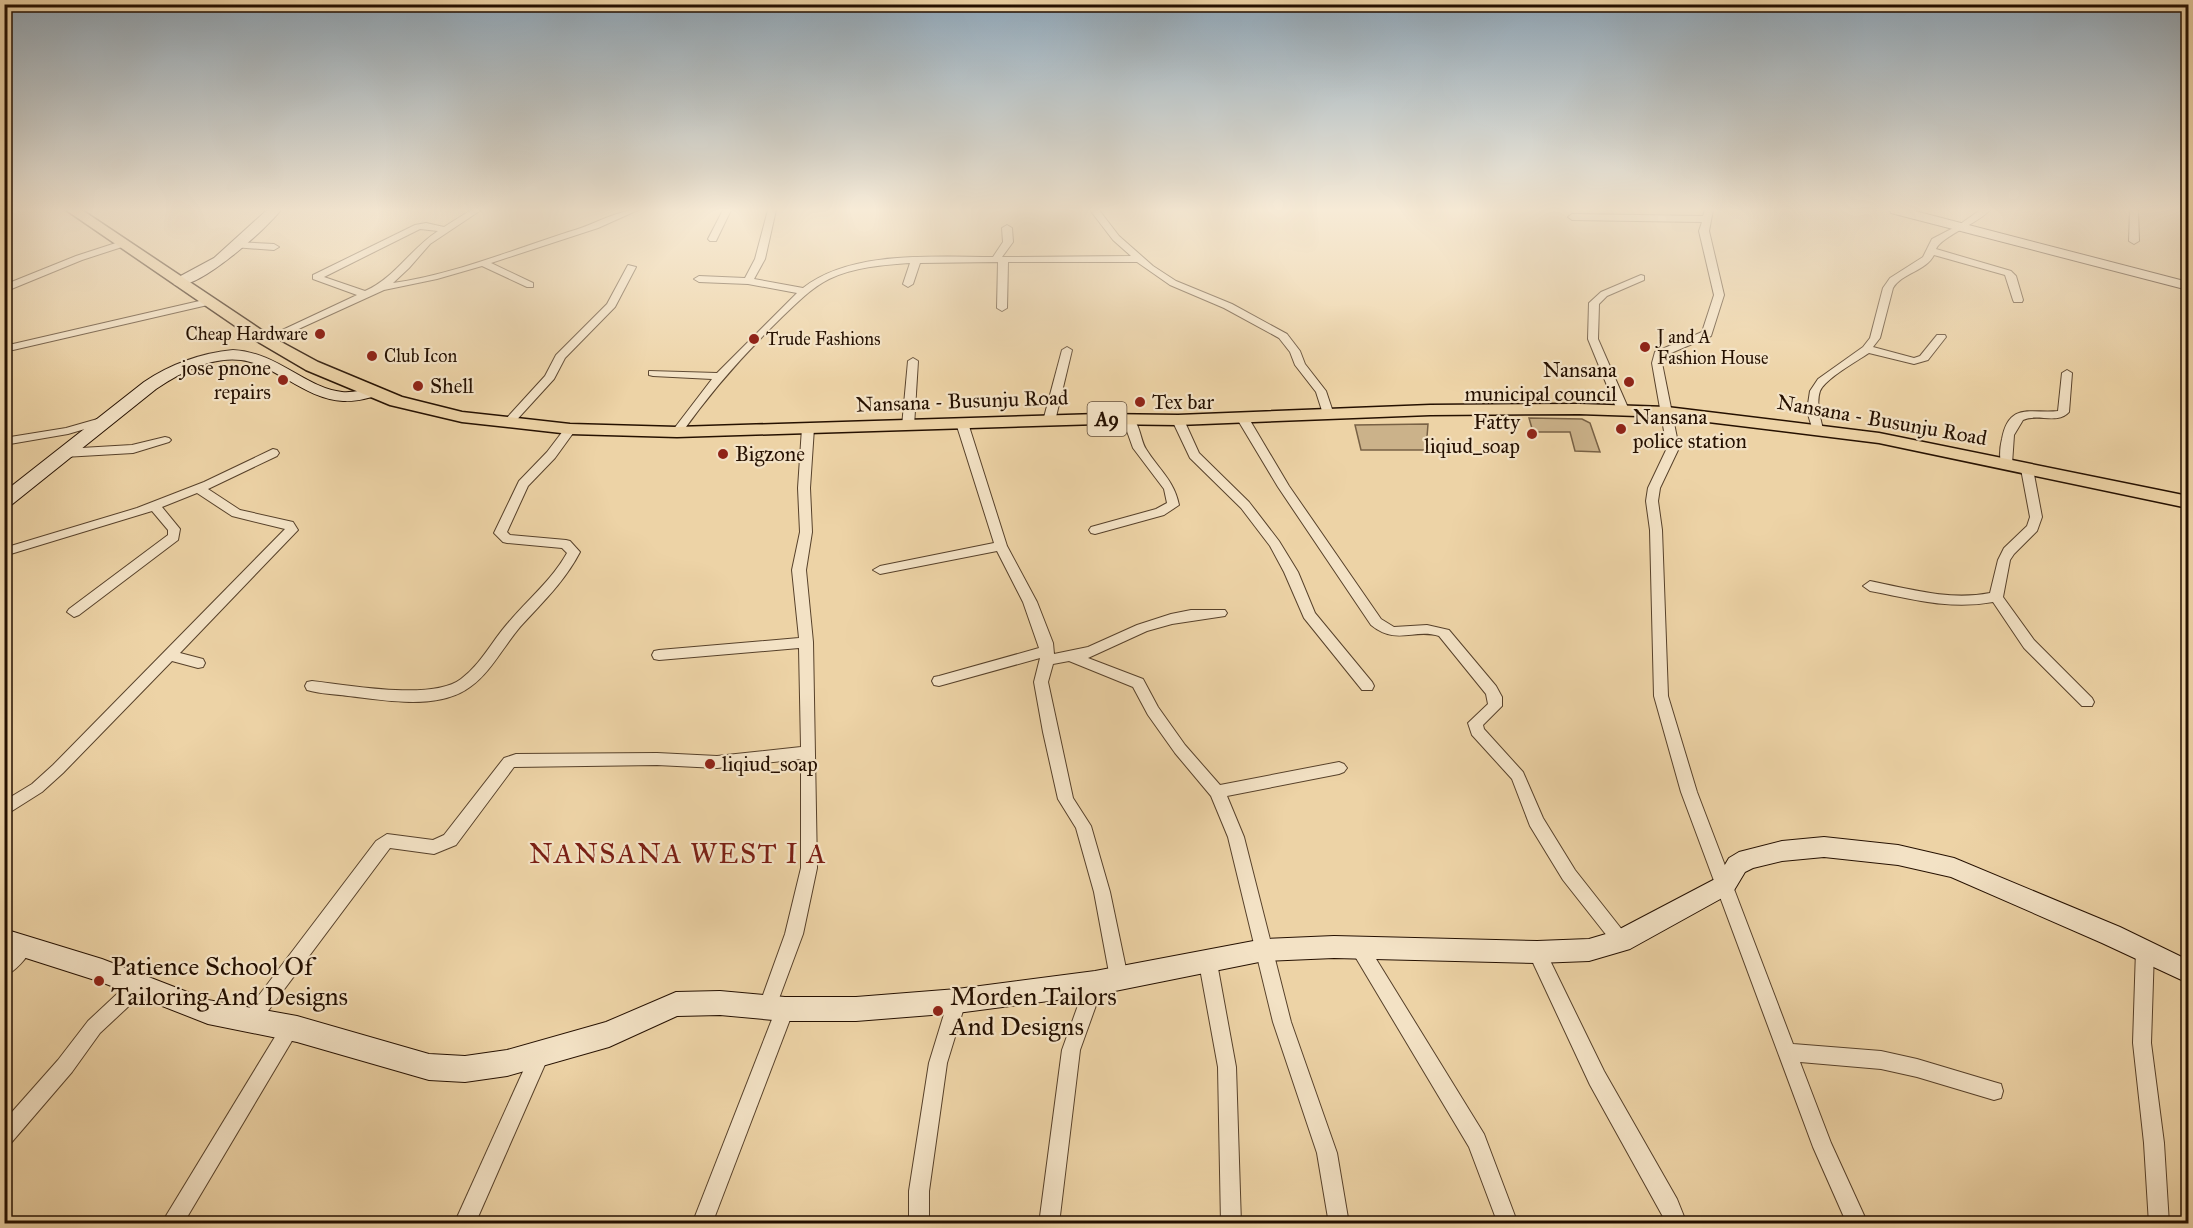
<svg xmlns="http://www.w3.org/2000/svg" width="2193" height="1228" viewBox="0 0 2193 1228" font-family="'IM FELL Great Primer',serif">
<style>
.green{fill:#cbb28a;stroke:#786145;stroke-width:1.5}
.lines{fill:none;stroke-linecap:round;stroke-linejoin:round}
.street-casing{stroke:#57412a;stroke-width:2}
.secondary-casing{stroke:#251000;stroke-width:2}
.primary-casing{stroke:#251000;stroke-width:3}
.street{fill:#f3e2c5;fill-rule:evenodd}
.secondary{fill:#f3e2c5;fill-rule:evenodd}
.primary{fill:#edd3a6;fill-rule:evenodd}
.poi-dot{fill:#8f2418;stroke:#f3e2c5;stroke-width:2}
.labels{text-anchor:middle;stroke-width:4.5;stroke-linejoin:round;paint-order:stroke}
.far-poi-label{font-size:18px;fill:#251000;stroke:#f3e2c5;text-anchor:start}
.shield{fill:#f3e2c5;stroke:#634f3b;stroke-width:1.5}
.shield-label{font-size:20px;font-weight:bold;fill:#251000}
.poi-label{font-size:21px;fill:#251000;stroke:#f3e2c5;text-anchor:start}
.street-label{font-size:21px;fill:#251000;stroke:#f3e2c5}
.near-poi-label{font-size:26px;fill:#251000;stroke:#f3e2c5;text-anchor:start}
.near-quarter-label{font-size:28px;letter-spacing:1.5px;fill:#7a1f14;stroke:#f3e2c5}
</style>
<rect width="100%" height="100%" fill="#edd3a6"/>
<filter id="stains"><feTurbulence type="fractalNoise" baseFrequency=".00333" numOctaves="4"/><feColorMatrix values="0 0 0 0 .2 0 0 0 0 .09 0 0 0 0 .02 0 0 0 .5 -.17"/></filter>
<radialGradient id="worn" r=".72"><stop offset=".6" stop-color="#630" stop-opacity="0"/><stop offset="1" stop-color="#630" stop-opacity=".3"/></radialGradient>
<g class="green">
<path d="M1529,418L1582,419L1590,423L1600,452L1575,451L1570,432H1533Z"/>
<path d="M1428,424L1426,450H1361L1355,425Z"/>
</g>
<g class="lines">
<defs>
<g id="street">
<path d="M471,210H481L430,244L409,268L393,283C456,274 517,248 578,229C597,223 618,210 638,210L598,228L491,263L533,283V287H527L482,266L437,279L384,290L270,342H262L261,340L357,295L313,279V275L415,225L426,223L444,227ZM420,229L438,231C411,248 395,278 365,291L324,277Z"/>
<path d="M723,210H731L716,241H710L708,239Z"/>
<path d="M768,210H776L765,259L754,279L803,288C851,250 934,257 993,257L1003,242L1002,228L1007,225L1012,228L1013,242L1002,257L1131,256L1113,240L1090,210H1099L1119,236L1153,266L1176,281L1232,304L1287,334L1300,351L1305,364L1326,391L1334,415L1328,418L1324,417L1316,392L1295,365L1290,352L1279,338L1224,308L1170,285L1137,262H1008L1007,308L1002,311L997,308L998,262L920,263L913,284L908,287L903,284L910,263C883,265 854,267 829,279C811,288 797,303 783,316C745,353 711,391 681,434H673V430L712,379L653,376L649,375V371L717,373L797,293L748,284L699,282L694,279L699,276L745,278L755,259Z"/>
<path d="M1705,210H1713L1709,231L1724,295L1711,336L1664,356L1662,363L1679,448L1660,488L1658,501L1662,530L1668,696L1697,792L1793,1044L1881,1051L1917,1059L1994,1082L2001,1084L2003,1091L2001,1098L1994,1100L1917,1077L1881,1069L1800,1062L1831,1143L1868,1224H1847L1813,1147L1681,792L1654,696L1650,530L1646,501L1648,488L1667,448L1652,363L1655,352L1702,332L1714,295L1699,231L1702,222L1572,220L1568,217L1572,214L1703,216Z"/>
<path d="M1980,210H1990C1978,223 1941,237 1936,249L2011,271L2016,276L2023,300L2022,302H2014L2013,300L2005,275L1934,255C1926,271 1902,273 1893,288L1880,338L1873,347L1914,358L1920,356L1937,335H1945L1946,337L1928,360L1914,364L1869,353C1857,361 1825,379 1820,391C1816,403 1820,417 1823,429L1821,431H1813L1807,411L1810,391L1818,379L1863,347L1870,338L1883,288L1890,278L1923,257L1932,239L1959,225Z"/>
<path d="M2130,210H2138L2139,241L2134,244L2129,241Z"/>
<path d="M122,241L125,242V246L82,260L4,292V285L76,256Z"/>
<path d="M236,242L274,244L279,247L274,250L233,247L231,245Z"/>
<path d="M628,265L636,267L615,307L565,358L554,379L512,425H504V421L545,376L556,355L607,304Z"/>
<path d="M1641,275L1644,276V280L1607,296L1599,304L1598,339L1629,410L1623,413L1617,410L1588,339L1589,303L1601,292Z"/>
<path d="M208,299L213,302L212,304L13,350L4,349V343L13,344Z"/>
<path d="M1067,347L1072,350L1055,421L1049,424L1045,423L1043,421L1062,350Z"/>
<path d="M913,358L918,361L914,426L908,429L902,426L908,361Z"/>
<path d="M2067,370L2072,373L2069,412C2057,425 2038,413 2023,420L2014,435L2012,464L2010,467H2002C1999,459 2000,447 2002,439C2009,401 2032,414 2058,411L2062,373Z"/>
<path d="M1242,414L1248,417L1289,486L1381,619L1394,627L1427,625L1449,630L1496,686L1502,697V706L1483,725L1484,729L1523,772L1543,818L1575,870L1627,936L1630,941L1627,946L1621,949L1615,946L1563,880L1530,826L1512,779L1472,735L1468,723L1488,704L1486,694L1439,636C1414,628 1397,646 1371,625L1278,487L1236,417Z"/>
<path d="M108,416L114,419L112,421L68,434L4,445V438L66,428Z"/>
<path d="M1129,417C1140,420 1140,440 1146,449C1159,470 1174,480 1179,505L1164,515L1095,534L1091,533L1089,530L1091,527L1156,509L1167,503L1164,489L1133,448L1123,420Z"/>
<path d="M1178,417L1184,420L1199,453L1249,502L1279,541L1298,572L1315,613L1372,682L1374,686L1372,690H1362L1304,618L1284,572L1270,546L1241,508L1190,458L1172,420Z"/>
<path d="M962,420L968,423L1007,546L1037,602L1053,643L1054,654L1088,647L1137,625L1171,614L1191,610H1225L1227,613L1225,616L1172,624L1147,631L1088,658L1143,679L1158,707L1185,745L1220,785L1339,762L1344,764L1347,768L1344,772L1339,774L1227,796L1244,837L1291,1022L1337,1153L1349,1224H1329L1317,1153L1273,1022L1228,837L1211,796L1175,753L1148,715L1133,687L1069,661L1053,664L1048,682L1073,798L1091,826L1110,892L1128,978L1125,984L1119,986L1113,984L1110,978L1094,892L1076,828L1058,799L1043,732L1034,682L1040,658L939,686L934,685L932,681L934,677L939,676L1039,648L1023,602L997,551L880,574L873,570L880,566L994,543L956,423Z"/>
<path d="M808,425L814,428L810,488L812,532L806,570L813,642L817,868L803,934L774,1012L768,1014L762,1012L759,1006L785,934L801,868V759L717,768L657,765L514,767L456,845L434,854L390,848L256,1027L250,1030L244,1027L241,1021L244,1015L376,841L387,834L433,840L444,835L504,758L516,754L657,753L717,756L801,747L799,648L659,660L654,659L652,655L654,651L659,650L799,638L792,570L800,532L798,488L802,428Z"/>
<path d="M570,426L576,429L555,458L528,486L507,532L510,535L566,540L570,541L580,552C565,581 542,603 520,627C503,647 491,672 470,687C438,711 384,700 348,696C335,694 320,694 307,690L305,686L307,682L312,681C348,685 432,701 461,679C481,664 492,641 508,623C528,599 552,580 567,553L562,548L507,543L503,542L494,533L519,481L547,452L566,427Z"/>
<path d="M165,437L169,438L171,440L169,442L133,453L64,457L58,453L64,449L132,445Z"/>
<path d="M273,449L277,450L279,453L277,456L208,489L240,510L293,522L298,530L180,653L203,659L205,663L203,667L198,668L172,661L63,773L42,792L4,816V801L32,784L53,765L285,529L232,516L197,493L162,507L180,529L178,540L79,615L74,617L67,612L69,609L168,535V530L152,511L4,556V548L137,508L204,482Z"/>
<path d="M2027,465L2033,469L2042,517L2037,531L2014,554L2010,560L2003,597L2034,640L2092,698L2094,702L2092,706H2082L2024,648L1993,602C1949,610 1913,599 1870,591L1863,586L1870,581C1910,589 1949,601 1990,593L1998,560L2004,548L2027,526L2030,517L2021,469Z"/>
<path d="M24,938L30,940L33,946C28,957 15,972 4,976V955L18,940Z"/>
<path d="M1359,939L1365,941L1484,1134L1518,1224H1498L1469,1147L1353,953L1350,947L1353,941Z"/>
<path d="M2145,942L2151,944L2154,950L2151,1043L2164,1143L2169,1224H2149L2144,1143L2133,1043L2136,950L2139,944Z"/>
<path d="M1537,944L1543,946L1604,1071L1677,1199L1687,1224H1667L1590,1085L1528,952L1531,946Z"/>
<path d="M1208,955L1214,957L1217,963L1236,1067L1241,1224H1221L1218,1067L1199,963L1202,957Z"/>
<path d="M1095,975L1101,977L1104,983L1080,1050L1059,1224H1039L1062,1050L1086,983L1089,977Z"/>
<path d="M139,977L145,979L148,985L145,991L100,1033L72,1072L11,1143L4,1146V1121L58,1060L88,1021L133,979Z"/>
<path d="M957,993L963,995L966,1001L947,1063L929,1191V1224H909V1191L929,1063L948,1001L951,995Z"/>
<path d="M785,1001L791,1003L794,1009L712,1224H692L776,1009L779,1003Z"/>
<path d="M290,1019L296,1022L299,1028L296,1034L183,1224H161L284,1022Z"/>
<path d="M541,1044L548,1047L550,1053L475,1224H454L534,1047Z"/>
</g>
<g id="secondary">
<path d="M267,210H281C267,228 198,291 175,285L173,282L175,279L214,258Z"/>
<path d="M1890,210H1911L2188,282V290L1891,213Z"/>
<path d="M233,350C277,352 305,388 342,392C352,393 364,390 374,387L382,392L380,395C368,398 356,402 343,401C323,400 305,390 288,380C273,372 258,362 241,360C212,356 179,373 156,389L10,506L4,508V492L144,382C171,364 201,353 233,350Z"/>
<path d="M1824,837L1898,845L1954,858L2120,927L2188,960V983L2102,943L1951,877L1898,865L1824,857L1782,861L1753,868L1745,872L1733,892L1630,949L1589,961L1537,963L1334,958L1264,961L1095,995L957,1013L856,1021H785L720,1015L677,1016L609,1047L507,1076L465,1082L429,1080L297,1042L208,1024L101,982L4,951V929L102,959L208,1000L297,1016L429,1054L465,1056L507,1050L606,1022L676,992L720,991L785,997H856L957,989L1095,971L1264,939L1334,936L1537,941L1589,939L1616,931L1717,878L1729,858L1739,852L1782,841Z"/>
</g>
<path id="primary" d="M66,210H82L272,337L318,362L402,397L462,412L570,424L677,427L1099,414L1178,415L1430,405L1579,404L1667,407L1879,433L2188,496V508L1879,443L1667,417L1579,414L1430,415L1178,425L1099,424L677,437L570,434L462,422L390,405L306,370L260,343Z"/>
</defs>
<use href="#street" class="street-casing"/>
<use href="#secondary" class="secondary-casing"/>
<use href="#primary" class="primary-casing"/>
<use href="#street" class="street"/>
<use href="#secondary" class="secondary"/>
<use href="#primary" class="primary"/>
</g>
<linearGradient id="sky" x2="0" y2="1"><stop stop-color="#8fa6b7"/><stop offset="0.55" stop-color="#f7ebd7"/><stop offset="1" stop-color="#f7ebd7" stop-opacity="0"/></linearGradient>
<rect width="2193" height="382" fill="url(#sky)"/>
<g class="poi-dot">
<circle cx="320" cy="334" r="6"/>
<circle cx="754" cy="339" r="6"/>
<circle cx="1645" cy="347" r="6"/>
<circle cx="372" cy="356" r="6"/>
<circle cx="283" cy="380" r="6"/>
<circle cx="1629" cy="382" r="6"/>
<circle cx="418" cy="386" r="6"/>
<circle cx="1140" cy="402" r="6"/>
<circle cx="1621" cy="429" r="6"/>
<circle cx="1532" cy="434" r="6"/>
<circle cx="723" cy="454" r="6"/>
<circle cx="710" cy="764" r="6"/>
<circle cx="99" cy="981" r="6"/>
<circle cx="938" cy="1011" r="6"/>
</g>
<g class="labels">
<g class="far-poi-label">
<text x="308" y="340" text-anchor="end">Cheap Hardware</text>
<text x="1657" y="343">J and A<tspan x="1657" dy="21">Fashion House</tspan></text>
<text x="766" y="345">Trude Fashions</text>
<text x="384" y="362">Club Icon</text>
</g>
<rect class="shield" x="1087.5" y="402" width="39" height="34" rx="4.5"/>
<g class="shield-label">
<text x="1107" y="426">A9</text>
</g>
<g class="poi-label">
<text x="271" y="375" text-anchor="end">jose pnone<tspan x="271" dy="24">repairs</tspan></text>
<text x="1617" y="377" text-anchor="end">Nansana<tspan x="1617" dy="24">municipal council</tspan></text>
<text x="430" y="393">Shell</text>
<text x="1152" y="409">Tex bar</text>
<text x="1633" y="424">Nansana<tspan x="1633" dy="24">police station</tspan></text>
<text x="1520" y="429" text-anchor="end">Fatty<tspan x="1520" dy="24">liqiud_soap</tspan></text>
<text x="735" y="461">Bigzone</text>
<text x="722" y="771">liqiud_soap</text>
</g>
<g class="street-label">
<text transform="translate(962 401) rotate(-2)" y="7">Nansana - Busunju Road</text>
<text transform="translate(1882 420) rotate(10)" y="7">Nansana - Busunju Road</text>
</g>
<g class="near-poi-label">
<text x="111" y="975">Patience School Of<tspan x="111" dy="30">Tailoring And Designs</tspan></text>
<text x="950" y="1005">Morden Tailors<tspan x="950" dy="30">And Designs</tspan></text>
</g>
<g class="near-quarter-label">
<text x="678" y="863">NANSANA WEST I A</text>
</g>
</g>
<rect width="2193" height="1228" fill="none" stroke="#edd3a6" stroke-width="24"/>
<rect x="6" y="6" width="2181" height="1216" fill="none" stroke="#251000" stroke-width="3"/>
<rect x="12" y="12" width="2169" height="1204" fill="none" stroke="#251000" stroke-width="1.5"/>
<rect width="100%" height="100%" filter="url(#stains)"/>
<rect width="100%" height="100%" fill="url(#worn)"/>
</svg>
